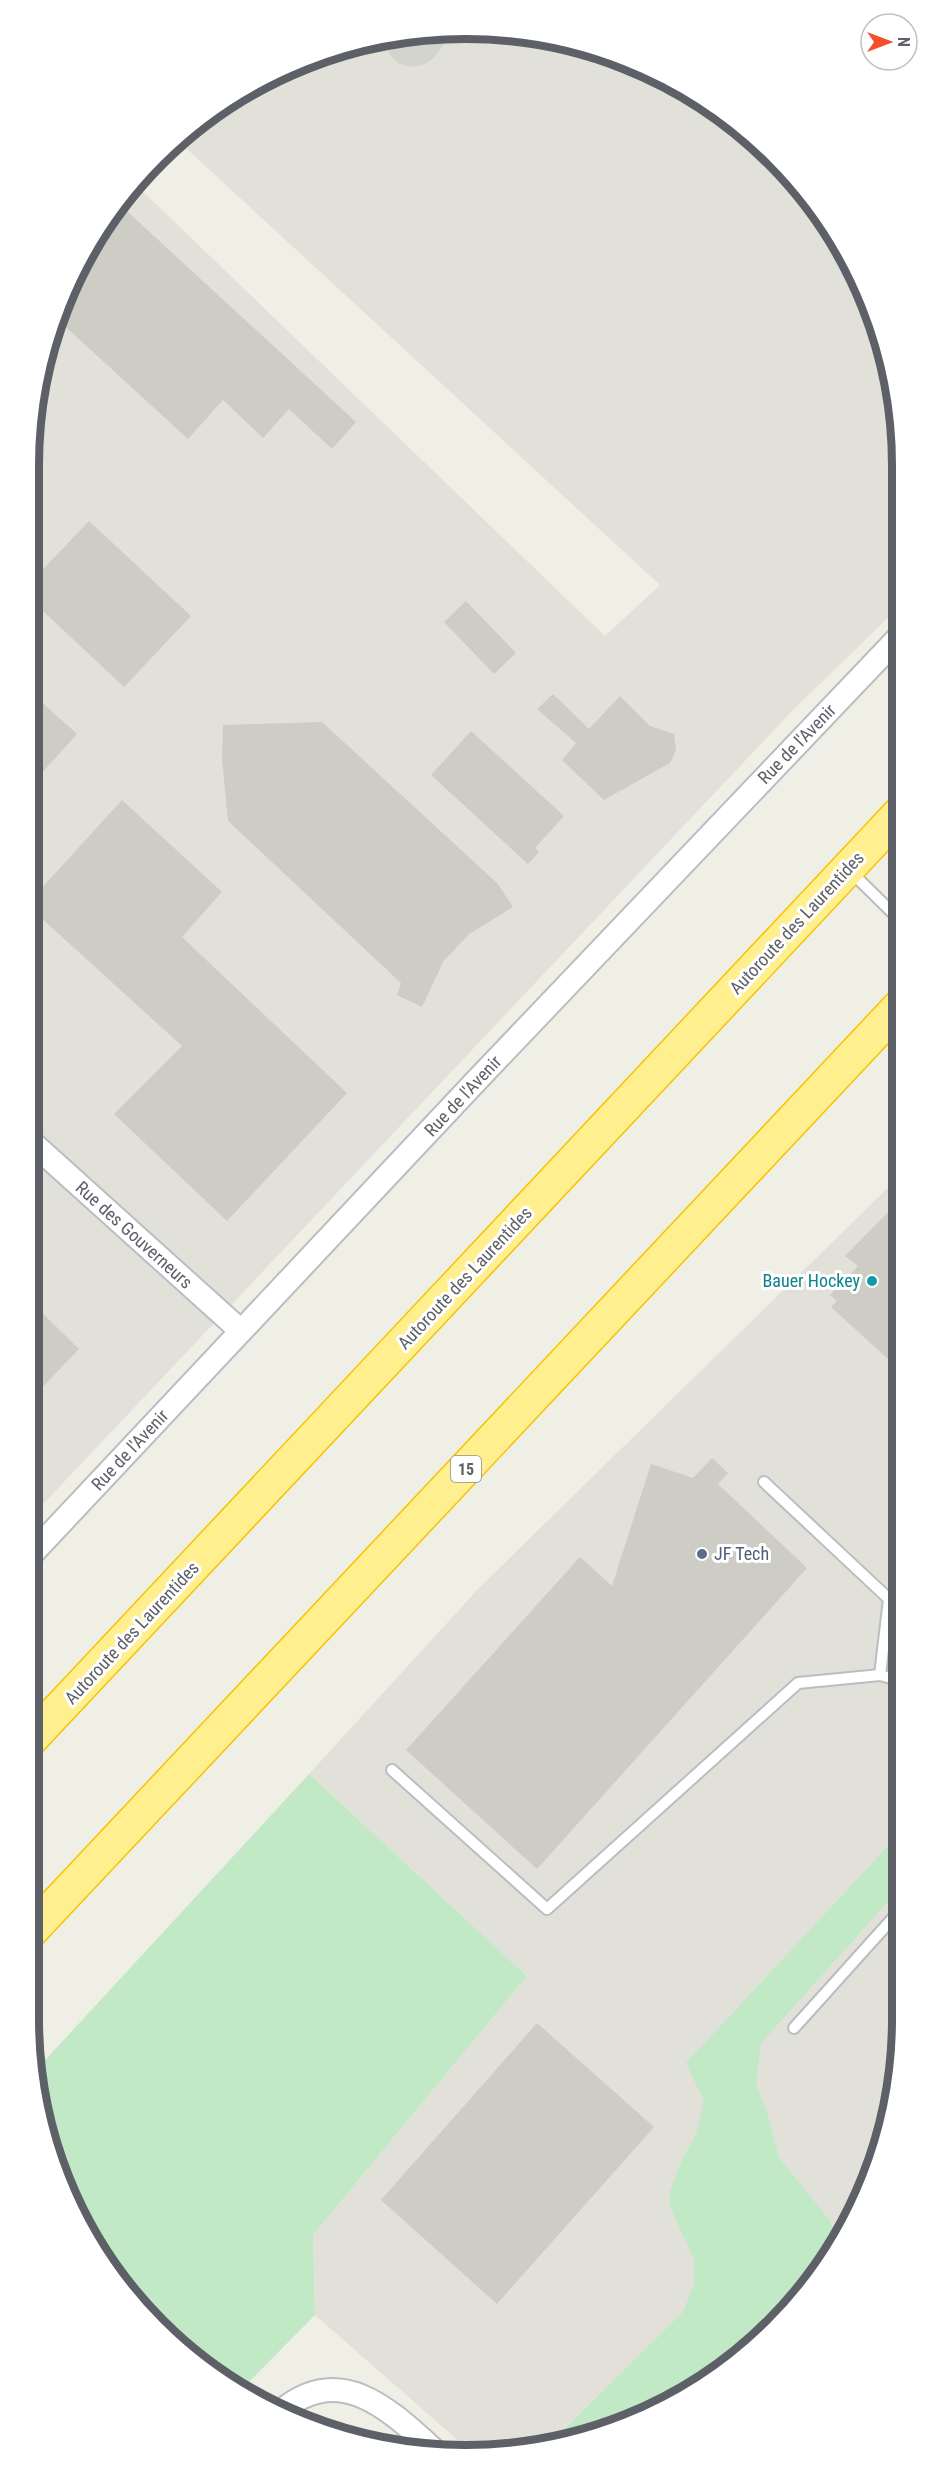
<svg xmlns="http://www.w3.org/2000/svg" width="931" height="2484" viewBox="0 0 931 2484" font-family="'Roboto Condensed',sans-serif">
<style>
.industrial{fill:#e1e1da}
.green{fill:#c1e9c6}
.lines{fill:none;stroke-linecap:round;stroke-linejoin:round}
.taxiway{stroke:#d4d4cf;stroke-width:57}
.building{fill:#cdccc5}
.service-casing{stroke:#babdc2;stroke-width:14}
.minor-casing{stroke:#babdc2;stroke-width:26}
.motorway-casing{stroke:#f6c400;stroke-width:36}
.service{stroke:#fff;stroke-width:10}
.minor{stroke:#fff;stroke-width:22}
.motorway{stroke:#ffef8e;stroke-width:33}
.culture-dot{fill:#0f9aa8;stroke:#fff;stroke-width:2}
.service-dot{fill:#5c6f8a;stroke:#fff;stroke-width:2}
.labels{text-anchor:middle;stroke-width:6;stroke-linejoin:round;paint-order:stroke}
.shield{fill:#fff;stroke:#8e9095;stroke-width:1.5}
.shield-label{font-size:16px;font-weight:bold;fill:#5d6167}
.street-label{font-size:18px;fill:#5d6167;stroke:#fff}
.culture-label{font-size:18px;fill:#0d838f;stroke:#fff;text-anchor:end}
.service-label{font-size:18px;fill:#4e5e75;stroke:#fff;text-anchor:start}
.rim{fill:none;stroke:#5d6167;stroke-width:8}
</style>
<rect width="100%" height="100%" fill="#f0efe6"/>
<g class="industrial">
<path d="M494,29L579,43L708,102L794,178L858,273L899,408V607L794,709L29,1519L28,466L43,352L74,272L119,199L134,183L605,636L660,585L176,139L247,87L325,52L409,32Z"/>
<path d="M901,1175L902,2018L888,2132L857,2212L812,2284L708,2382L633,2422L551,2447L469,2450L315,2315L313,2235L527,1976L309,1774L479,1588Z"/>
</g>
<g class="green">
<path d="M309,1774L527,1976L313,2235L315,2315L240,2391L137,2306L87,2237L52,2159L37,2069Z"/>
<path d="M902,1831V1886L761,2043L756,2084L766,2109L779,2158L828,2218L839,2241L812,2284L708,2382L633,2422L546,2447L683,2312L694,2285V2259L670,2207V2191L680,2164L696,2134L704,2101L686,2063Z"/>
</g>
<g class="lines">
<path class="taxiway" d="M413,38L418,32"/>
</g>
<g class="building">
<path d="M117,202L356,422L332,449L289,409L263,438L223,400L188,439L56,318L74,272Z"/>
<path d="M89,521L191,616L124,687L28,597V585Z"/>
<path d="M466,601L516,653L494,674L444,622Z"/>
<path d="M28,690L77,734L28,788Z"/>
<path d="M553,694L589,729L620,696L650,726L674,734L676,750L670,763L604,800L562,760L576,743L537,709Z"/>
<path d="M322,722L498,884L513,907L468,935L443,962L422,1007L397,995L401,983L228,821L222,759L223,725Z"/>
<path d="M471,731L564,816L535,848L539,852L528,864L431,775Z"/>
<path d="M122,800L222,892L182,937L347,1093L227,1221L114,1114L182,1046L28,906V903Z"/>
<path d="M901,1199V1371L831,1307L837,1301L830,1295L858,1266L845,1256Z"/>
<path d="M28,1299L79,1349L28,1402Z"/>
<path d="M712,1458L728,1473L718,1484L807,1568L537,1869L406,1750L580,1557L612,1586L651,1464L693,1478Z"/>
<path d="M537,2023L654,2127L497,2304L381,2200Z"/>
</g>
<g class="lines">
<defs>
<g id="service">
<path d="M850,871L900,920"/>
<path d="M764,1482L889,1599L880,1675"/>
<path d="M392,1770L547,1909L798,1683L880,1675L902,1681"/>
<path d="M794,2028L902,1908"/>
</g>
<g id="minor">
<path d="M28,1139L241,1331"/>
<path d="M28,1558L477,1080L899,637"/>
<path d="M280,2412C340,2361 389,2409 435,2451"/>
</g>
<g id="motorway">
<path d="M28,1742L900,813"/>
<path d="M28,1934L900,1006"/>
</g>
</defs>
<use href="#service" class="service-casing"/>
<use href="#minor" class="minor-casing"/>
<use href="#motorway" class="motorway-casing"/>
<use href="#service" class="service"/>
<use href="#minor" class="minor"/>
<use href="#motorway" class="motorway"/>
</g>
<circle class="culture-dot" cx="872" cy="1281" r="6"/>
<circle class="service-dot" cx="702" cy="1554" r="6"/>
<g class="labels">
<rect class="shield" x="451" y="1456" width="30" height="26" rx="4.5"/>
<g class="shield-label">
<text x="466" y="1475">15</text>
</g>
<g class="street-label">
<text transform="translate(797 744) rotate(-46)" y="6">Rue de l'Avenir</text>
<text transform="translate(797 923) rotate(-47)" y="6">Autoroute des Laurentides</text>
<text transform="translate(463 1096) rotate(-47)" y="6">Rue de l'Avenir</text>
<text transform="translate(134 1235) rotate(42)" y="6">Rue des Gouverneurs</text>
<text transform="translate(465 1278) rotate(-47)" y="6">Autoroute des Laurentides</text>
<text transform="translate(130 1450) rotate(-47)" y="6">Rue de l'Avenir</text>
<text transform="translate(132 1633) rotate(-47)" y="6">Autoroute des Laurentides</text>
</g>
<g class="culture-label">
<text x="860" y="1287">Bauer Hockey</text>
</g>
<g class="service-label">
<text x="714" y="1560">JF Tech</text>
</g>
</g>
<path d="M0 0H931V2484H0ZM465 39H466A426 426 0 0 1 892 465V2019A426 426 0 0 1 466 2445H465A426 426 0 0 1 39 2019V465A426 426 0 0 1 465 39Z" fill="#fff" fill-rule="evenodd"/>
<path class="rim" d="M465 39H466A426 426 0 0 1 892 465V2019A426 426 0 0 1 466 2445H465A426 426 0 0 1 39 2019V465A426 426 0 0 1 465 39Z"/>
<g transform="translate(889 42) rotate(90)"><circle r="28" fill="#ffffff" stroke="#bec0c2" stroke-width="1.5"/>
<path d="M0-4.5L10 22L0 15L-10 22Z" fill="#f2502a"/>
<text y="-9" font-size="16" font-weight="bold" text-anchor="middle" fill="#5d6167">N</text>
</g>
</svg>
